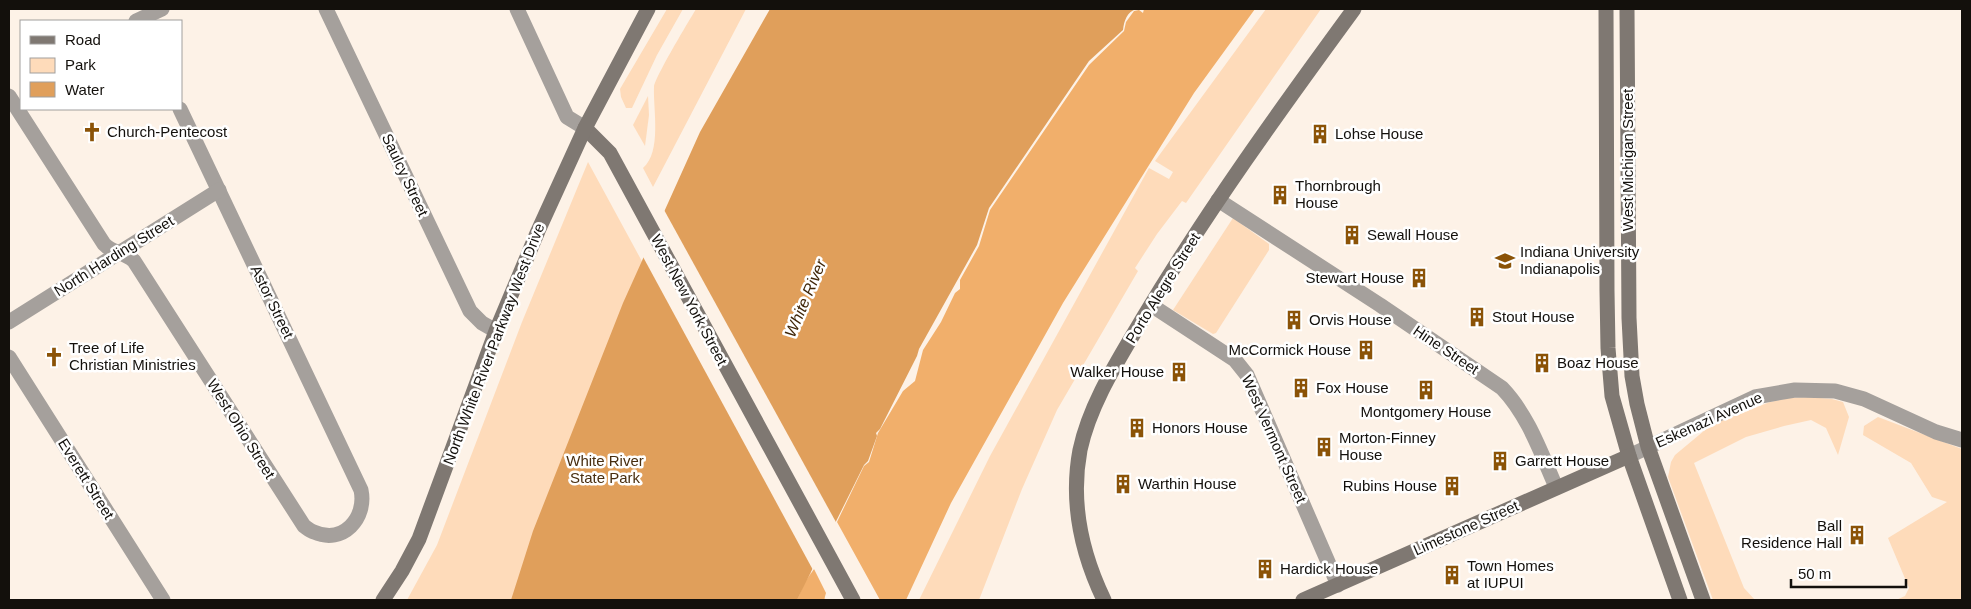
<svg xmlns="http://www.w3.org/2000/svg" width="1971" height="609" viewBox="0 0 1971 609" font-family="Arial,sans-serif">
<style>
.green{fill:#fedbba}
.forest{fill:#f1af6b}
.water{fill:#e09f5b}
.pier{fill:#fdf2e7}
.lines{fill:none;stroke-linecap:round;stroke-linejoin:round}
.street{stroke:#a5a09c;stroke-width:15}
.secondary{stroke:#7f7872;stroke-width:15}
.labels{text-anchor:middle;stroke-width:5;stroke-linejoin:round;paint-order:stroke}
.poi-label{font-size:15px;fill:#13100c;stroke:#fff;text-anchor:start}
.street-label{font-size:15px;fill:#13100c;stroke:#fff}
.park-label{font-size:15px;fill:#482e10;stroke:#fff}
.water-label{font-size:16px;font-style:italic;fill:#402608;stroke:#fff}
</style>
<rect width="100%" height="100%" fill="#fdf2e7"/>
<g class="green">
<path d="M667,9H683L657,55L632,108H626L621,97L620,89Z"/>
<path d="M696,9H746L653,187L643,168C662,152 653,109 654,87C655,77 689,21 696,9Z"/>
<path d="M1266,9H1321L1186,203L1182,201L1157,234L1135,268L1138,271L1057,410L1022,489L979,600H919L990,456L1149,168L1169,179L1173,172L1155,161Z"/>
<path d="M648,96L649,115L645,146L633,125Z"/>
<path d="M588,162L826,600H407L437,545L522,322Z"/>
<path d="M1233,218L1269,244V250L1216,333L1213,334L1173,310Z"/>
<path d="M1808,397L1832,399L1843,402L1849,417L1838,455L1826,428L1811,420L1784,426L1746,437L1694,463L1744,588L1755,600H1713L1668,477L1671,462L1675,455L1711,425L1770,402L1789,398Z"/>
<path d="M1878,417L1962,449V600H1896L1905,596L1909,588L1888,538L1947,502L1932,497L1911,463L1863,435L1864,426Z"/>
</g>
<g class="forest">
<path d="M1144,9H1255L1194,93L1063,303L951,503L906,600H880L837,522L864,466L869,462L878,433L903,391L915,381L923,350L941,322L955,293L960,289V280L979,246L990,210L1089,65L1124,31L1126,22L1134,11L1139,10L1143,13Z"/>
<path d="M814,569L826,593L824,600H797L805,582Z"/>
</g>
<path class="water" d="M770,9H1136C1127,12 1124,21 1123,30L1089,61L989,208L977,245L919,349L917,356L880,429L876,433L877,436L868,461L864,465L797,600H511L533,531L623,303L700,132Z"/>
<path class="pier" d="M663,208L837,524L813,570L642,255Z"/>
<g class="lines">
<g class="street">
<path d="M326,9L470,311L482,323L496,331"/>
<path d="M517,9L567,117L585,128"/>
<path d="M136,21L162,9"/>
<path d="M9,96L104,244C113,254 124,251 134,261L304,526C307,528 310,531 314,532C343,545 367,518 361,490L180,109"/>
<path d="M1218,200L1380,305L1502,388C1528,415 1541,453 1556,487"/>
<path d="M1151,305L1235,360L1247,375L1338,585"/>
<path d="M9,322L219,190"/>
<path d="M9,357L163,600"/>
<path d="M1629,456L1755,397L1795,390L1835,391L1864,399L1936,432L1962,440"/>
</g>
<g class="secondary">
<path d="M1606,9L1607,291L1608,348L1612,396L1629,456L1680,600"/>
<path d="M1627,9L1629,318L1632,376L1637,404L1648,447L1703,600"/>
<path d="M585,128L610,153L853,600"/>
<path d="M383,600L402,571L419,539L496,331L538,231L585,128L648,9"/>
<path d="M1104,600C1081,552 1070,503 1080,450C1090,403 1119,359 1143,318C1207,211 1280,110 1354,9"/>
<path d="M1303,600L1629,456"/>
</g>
</g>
<defs>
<symbol id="church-bare" viewBox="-9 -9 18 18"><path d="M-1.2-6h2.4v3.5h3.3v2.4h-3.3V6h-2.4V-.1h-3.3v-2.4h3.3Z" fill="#8b5307" stroke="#fff" stroke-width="2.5" paint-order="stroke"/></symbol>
<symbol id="building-bare" viewBox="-9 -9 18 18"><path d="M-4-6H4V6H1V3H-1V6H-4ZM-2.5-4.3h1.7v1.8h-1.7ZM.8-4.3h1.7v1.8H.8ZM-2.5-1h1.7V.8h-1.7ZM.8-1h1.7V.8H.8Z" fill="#8b5307" stroke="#fff" stroke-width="2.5" paint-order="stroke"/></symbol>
<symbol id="university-bare" viewBox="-9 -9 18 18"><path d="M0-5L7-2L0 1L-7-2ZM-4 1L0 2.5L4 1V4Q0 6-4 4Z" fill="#8b5307" stroke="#fff" stroke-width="2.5" paint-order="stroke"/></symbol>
</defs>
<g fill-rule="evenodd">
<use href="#church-bare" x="78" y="118" width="28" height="28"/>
<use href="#building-bare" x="1306" y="120" width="28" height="28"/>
<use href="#building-bare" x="1266" y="181" width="28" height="28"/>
<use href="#building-bare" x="1338" y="221" width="28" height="28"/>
<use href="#university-bare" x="1491" y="247" width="28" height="28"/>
<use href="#building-bare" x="1405" y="264" width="28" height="28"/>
<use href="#building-bare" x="1463" y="303" width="28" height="28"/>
<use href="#building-bare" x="1280" y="306" width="28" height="28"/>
<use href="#building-bare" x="1352" y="336" width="28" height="28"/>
<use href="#church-bare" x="40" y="343" width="28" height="28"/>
<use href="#building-bare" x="1528" y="349" width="28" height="28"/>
<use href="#building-bare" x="1165" y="358" width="28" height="28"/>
<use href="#building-bare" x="1287" y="374" width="28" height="28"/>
<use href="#building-bare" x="1412" y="376" width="28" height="28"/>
<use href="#building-bare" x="1123" y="414" width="28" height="28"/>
<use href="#building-bare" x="1310" y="433" width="28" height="28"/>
<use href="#building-bare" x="1486" y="447" width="28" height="28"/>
<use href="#building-bare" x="1109" y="470" width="28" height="28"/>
<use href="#building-bare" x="1438" y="472" width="28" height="28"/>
<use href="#building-bare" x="1843" y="521" width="28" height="28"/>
<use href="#building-bare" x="1251" y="555" width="28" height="28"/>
<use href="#building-bare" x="1438" y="561" width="28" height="28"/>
</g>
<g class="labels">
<g class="poi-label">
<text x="107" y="137">Church-Pentecost</text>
<text x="1335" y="139">Lohse House</text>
<text x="1295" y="191">Thornbrough<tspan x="1295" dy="17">House</tspan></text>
<text x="1367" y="240">Sewall House</text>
<text x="1520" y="257">Indiana University<tspan x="1520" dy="17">Indianapolis</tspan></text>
<text x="1404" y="283" text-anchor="end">Stewart House</text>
<text x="1492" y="322">Stout House</text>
<text x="1309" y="325">Orvis House</text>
<text x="69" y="353">Tree of Life<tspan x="69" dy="17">Christian Ministries</tspan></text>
<text x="1351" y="355" text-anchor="end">McCormick House</text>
<text x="1557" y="368">Boaz House</text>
<text x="1164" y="377" text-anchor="end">Walker House</text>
<text x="1316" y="393">Fox House</text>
<text x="1426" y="417" text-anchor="middle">Montgomery House</text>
<text x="1152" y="433">Honors House</text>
<text x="1339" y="443">Morton-Finney<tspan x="1339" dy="17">House</tspan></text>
<text x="1515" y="466">Garrett House</text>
<text x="1138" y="489">Warthin House</text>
<text x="1437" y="491" text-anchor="end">Rubins House</text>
<text x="1842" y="531" text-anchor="end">Ball<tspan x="1842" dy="17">Residence Hall</tspan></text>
<text x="1467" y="571">Town Homes<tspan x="1467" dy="17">at IUPUI</tspan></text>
<text x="1280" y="574">Hardick House</text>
</g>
<g class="street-label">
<text transform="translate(1628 160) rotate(-90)" y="5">West Michigan Street</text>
<text transform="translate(405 175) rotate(65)" y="5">Saulcy Street</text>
<text transform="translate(114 256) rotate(-32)" y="5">North Harding Street</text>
<text transform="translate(1163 288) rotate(-58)" y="5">Porto Alegre Street</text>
<text transform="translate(689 300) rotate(62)" y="5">West New York Street</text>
<text transform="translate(272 302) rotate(64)" y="5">Astor Street</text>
<text transform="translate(494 344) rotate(-69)" y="5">North White River Parkway West Drive</text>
<text transform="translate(1446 350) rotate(34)" y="5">Hine Street</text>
<text transform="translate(1709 420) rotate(-24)" y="5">Eskenazi Avenue</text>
<text transform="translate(241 429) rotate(58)" y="5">West Ohio Street</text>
<text transform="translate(1274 439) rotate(66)" y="5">West Vermont Street</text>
<text transform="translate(86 479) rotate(58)" y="5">Everett Street</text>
<text transform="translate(1466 528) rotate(-24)" y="5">Limestone Street</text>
</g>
<g class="park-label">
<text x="605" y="466">White River<tspan x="605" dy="17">State Park</tspan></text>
</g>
<g class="water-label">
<text transform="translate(805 298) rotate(-67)" y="6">White River</text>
</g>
</g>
<rect width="1971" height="609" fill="none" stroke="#13100c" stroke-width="20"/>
<rect x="20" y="20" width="162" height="90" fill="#ffffff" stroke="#a19f9e"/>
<rect x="30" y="36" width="25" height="8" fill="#7f7872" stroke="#a19f9e"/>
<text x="65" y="45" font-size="15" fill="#13100c">Road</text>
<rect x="30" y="58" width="25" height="15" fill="#fedbba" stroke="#a19f9e"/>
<text x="65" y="70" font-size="15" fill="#13100c">Park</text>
<rect x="30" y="82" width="25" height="15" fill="#e09f5b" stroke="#a19f9e"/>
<text x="65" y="95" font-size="15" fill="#13100c">Water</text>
<path d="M1791 579v8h115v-8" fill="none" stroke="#13100c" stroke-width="2.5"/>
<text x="1798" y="579" font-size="15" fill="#13100c" stroke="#ffffff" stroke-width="4" paint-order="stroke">50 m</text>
</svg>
